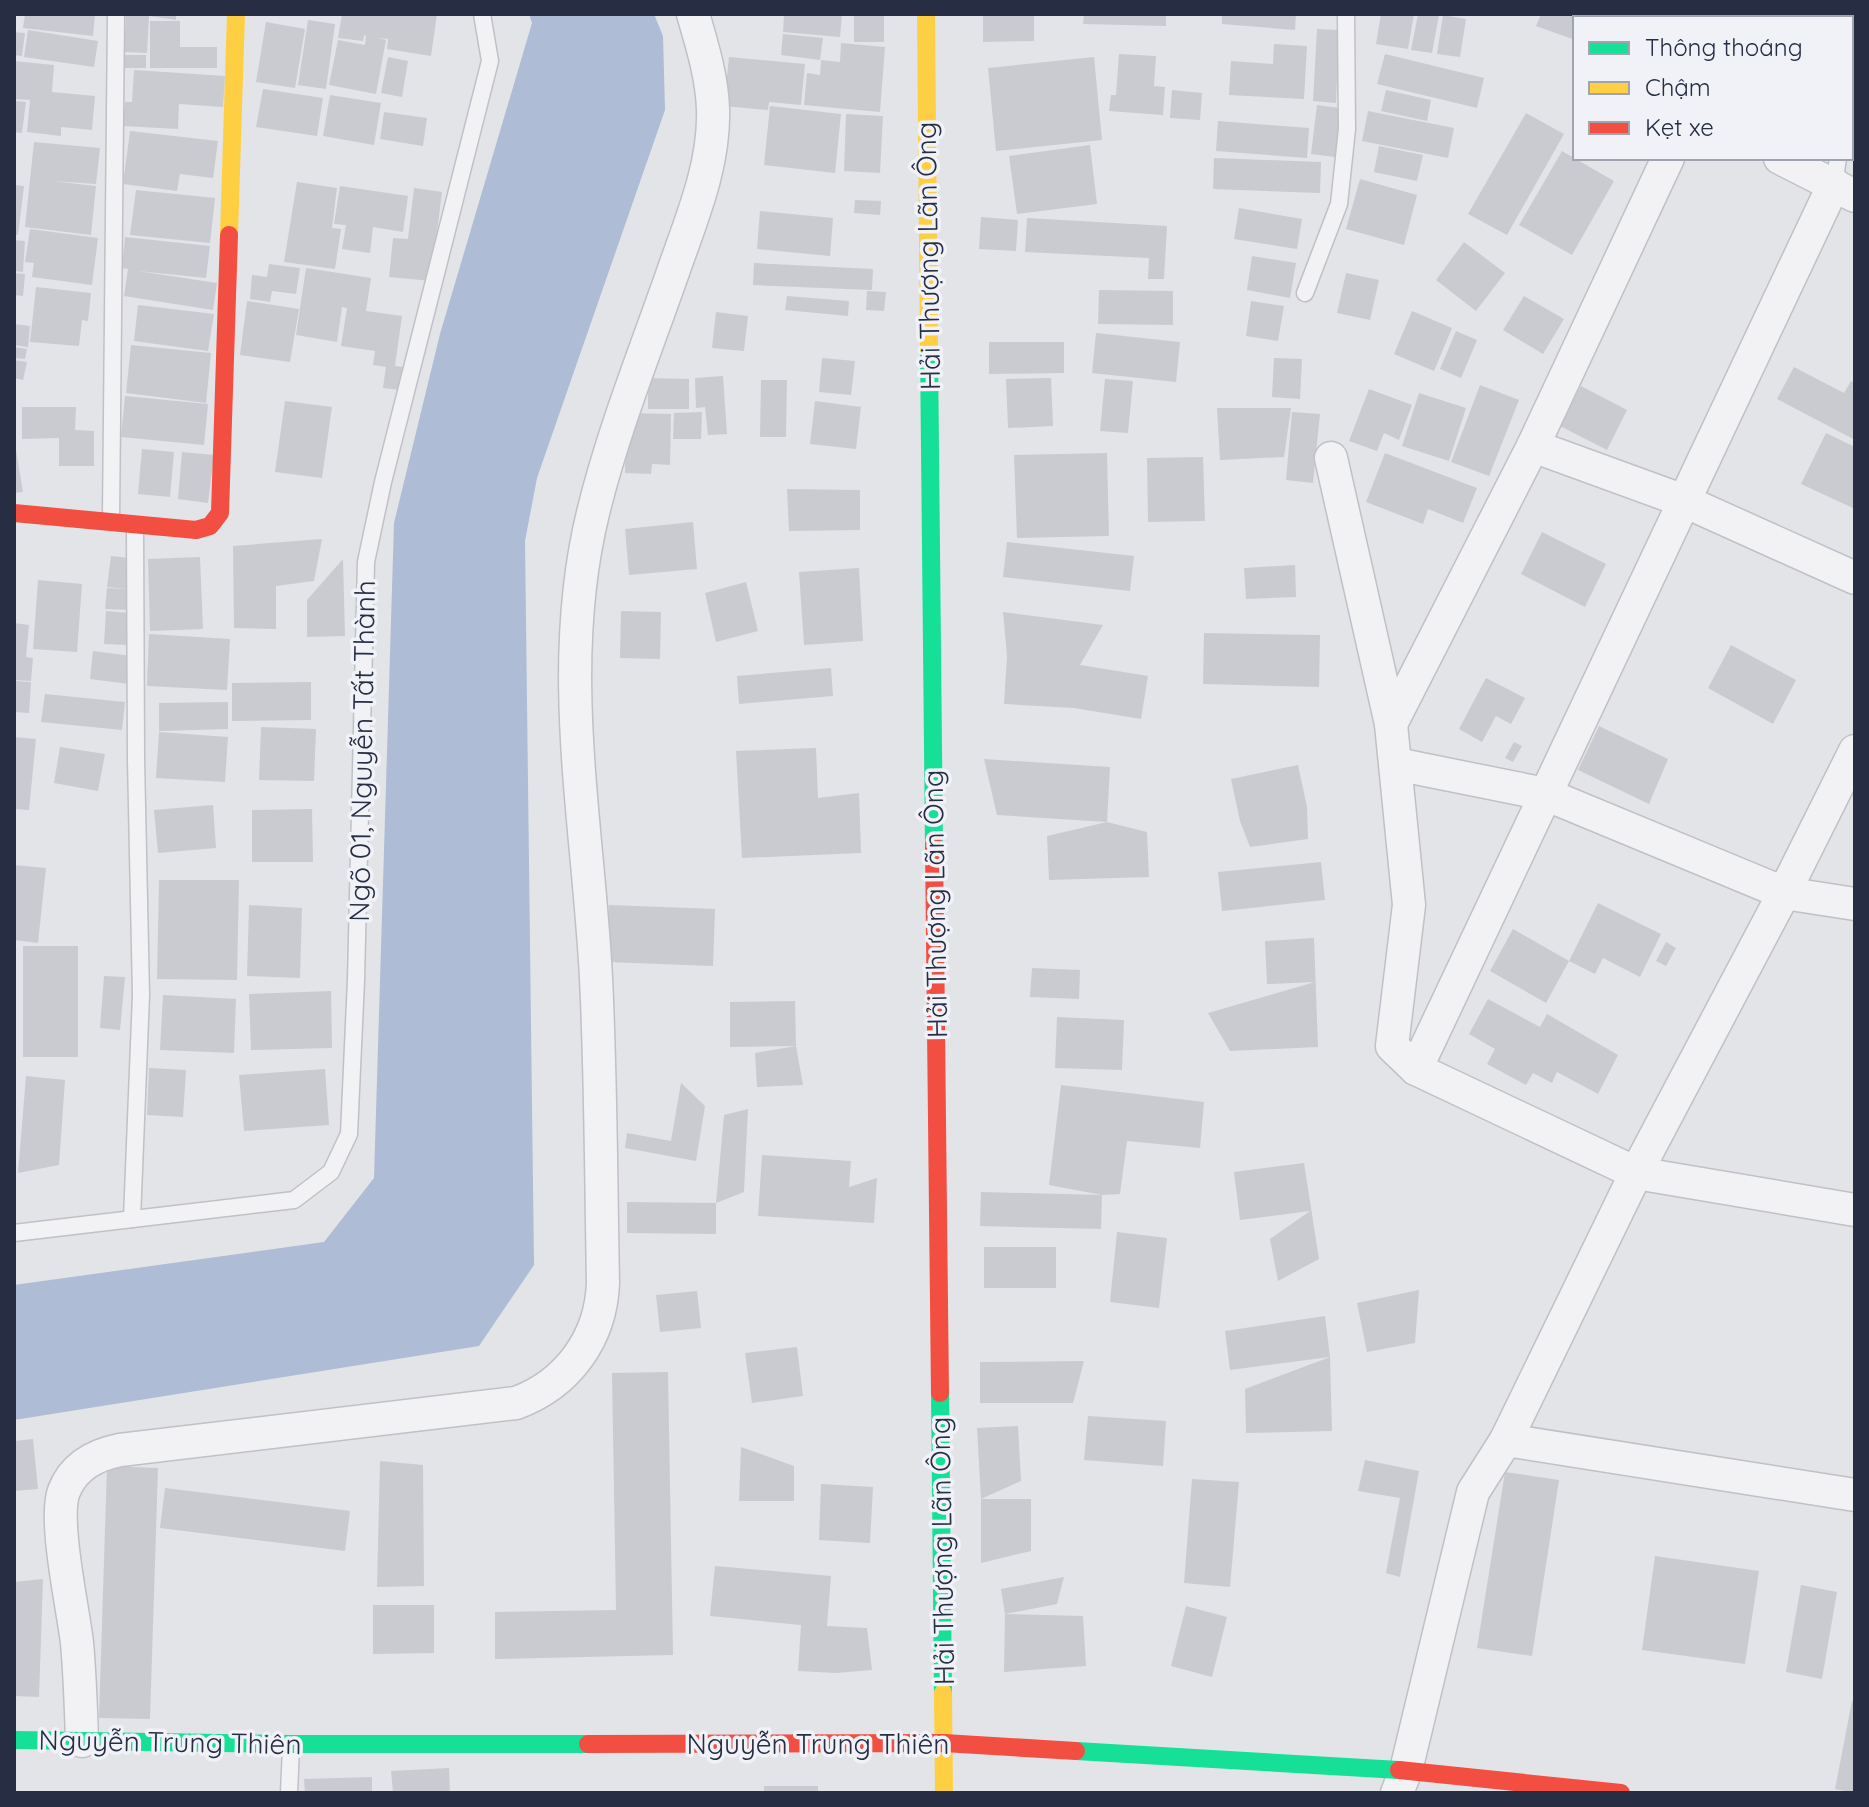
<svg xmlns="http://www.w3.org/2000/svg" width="1869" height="1807" viewBox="0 0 1869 1807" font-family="Quicksand,sans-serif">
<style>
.water{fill:#aebcd5}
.building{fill:#c9cbd0}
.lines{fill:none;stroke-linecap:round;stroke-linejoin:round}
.lane-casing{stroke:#bfc1c6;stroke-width:19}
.street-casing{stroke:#bfc1c6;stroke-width:35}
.lane{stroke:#f2f2f4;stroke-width:16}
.street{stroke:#f2f2f4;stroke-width:32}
.fast{stroke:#16e098;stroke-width:18}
.slow{stroke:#ffcf43;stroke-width:18}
.jam{stroke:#f24e42;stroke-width:18}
.labels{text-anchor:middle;stroke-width:7;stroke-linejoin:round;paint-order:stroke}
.street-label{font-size:28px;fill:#272e43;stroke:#f0f2f7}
</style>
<rect width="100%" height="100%" fill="#e2e4e8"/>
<path class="water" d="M529,14H654L663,36L665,110L537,478L525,541L534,1265L479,1346L14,1420V1285L324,1242L374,1178L394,523L440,334L532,23Z"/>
<g class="building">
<path d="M25,14H95L93,36L23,28Z"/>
<path d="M144,14H176V20L149,16L147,53L124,52L126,16H143Z"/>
<path d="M342,14L367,16L368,14H437L431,56L387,49L388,39L378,38L386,40L376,94L329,85L338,40L365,45L366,36L364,35L363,41L338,38Z"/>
<path d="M784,14H842L840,37L783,32Z"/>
<rect x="854" y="14" width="30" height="28"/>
<path d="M983,14H1034V41L983,42Z"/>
<path d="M1084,14H1166V26L1083,24Z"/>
<path d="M1222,14H1296L1295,30L1222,24Z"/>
<path d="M1381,14H1414L1408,49L1376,44Z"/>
<path d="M1418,14L1439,15L1432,53L1411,50Z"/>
<path d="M1541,14H1586L1585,18H1575V40L1536,26Z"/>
<path d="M1610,14H1657L1656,18H1608Z"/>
<path d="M1691,14H1721L1722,18H1690Z"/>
<path d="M1729,14H1756V18H1730Z"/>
<path d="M1443,15L1466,19L1460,57L1437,54Z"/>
<path d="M308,20L335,24L326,89L298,85Z"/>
<path d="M150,21H180V47H217V68H150Z"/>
<path d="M266,22L305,29L295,88L256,82Z"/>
<path d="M1317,29L1339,30L1336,103L1313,101Z"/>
<path d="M28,30L98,41L94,67L24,57Z"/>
<path d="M14,32L25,33L22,56L14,55Z"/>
<path d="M783,34L823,38L820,60L781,55Z"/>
<path d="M841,43L885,47L880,112L804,105L807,73L820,75L821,60L840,62Z"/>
<path d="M1274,44L1307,46L1304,99L1229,95L1231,61L1273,64Z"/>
<path d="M1119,54L1156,56L1154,86L1165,87L1163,115L1109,111L1111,95H1116Z"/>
<path d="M1385,54L1484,78L1477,108L1377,84Z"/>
<rect x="125" y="55" width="21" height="13"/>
<path d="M388,57L408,61L402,97L381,93Z"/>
<path d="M729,57L805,64L801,105L769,102L768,110L724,106Z"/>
<path d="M1094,57L1102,140L996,151L988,68Z"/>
<path d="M14,61L54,65L52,92L95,96L92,130L61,127V136L27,132L30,100L14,99Z"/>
<path d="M134,70L225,76L223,107L179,104L178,129L123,126L125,102H132Z"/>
<path d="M263,89L323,98L317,136L256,127Z"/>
<path d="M1172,90L1202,93L1200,120L1170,118Z"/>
<path d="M1386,90L1431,100L1427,121L1381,111Z"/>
<path d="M330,95L381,103L374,145L323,136Z"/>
<path d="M14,101L26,102L22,133L14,132Z"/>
<path d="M1317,105L1340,108L1335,157L1311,154Z"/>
<path d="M770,106L841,114L835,173L764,165Z"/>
<path d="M1368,111L1454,128L1448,158L1362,141Z"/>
<path d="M384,112L427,118L423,146L380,139Z"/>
<path d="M1526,113L1564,134L1507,235L1468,214Z"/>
<path d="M846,114L883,116L880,173L844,171Z"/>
<path d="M1218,121L1309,128L1307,158L1216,151Z"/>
<path d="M130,131L218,141L213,178L180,174L177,191L123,184Z"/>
<path d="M34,142L100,148L96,184L51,181L96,186L91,235L25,227Z"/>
<path d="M1090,145L1097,204L1017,214L1009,156Z"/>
<path d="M1379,146L1423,155L1417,181L1374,172Z"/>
<path d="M1562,151L1614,181L1572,255L1519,225Z"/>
<path d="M1214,158L1321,162L1320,193L1213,189Z"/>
<path d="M1360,179L1417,195L1404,245L1346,229Z"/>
<path d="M297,182L337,188L332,228L341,229L335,269L284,262Z"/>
<path d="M14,185L24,186L18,235L14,234Z"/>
<path d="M340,186L408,196L403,232L373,227L370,253L342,249L346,225L334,224Z"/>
<path d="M414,188L442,192L431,281L389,277L393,238L408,239Z"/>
<path d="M136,190L215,198L210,243L130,235Z"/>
<path d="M855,200L881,201L880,215L854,213Z"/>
<path d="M1239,208L1302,219L1297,249L1234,239Z"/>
<path d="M760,211L833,218L830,256L757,249Z"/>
<path d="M981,217L1018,220L1016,251L979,249Z"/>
<path d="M1027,218L1167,226L1164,279H1148L1149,258L1025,252Z"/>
<path d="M30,229L98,238L92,285L32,277L34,263L25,262Z"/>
<path d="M125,237L210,246L206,278L138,271L217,283L213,310L124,296L128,269L122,268Z"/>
<path d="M14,240L25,241L23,272L14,271Z"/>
<path d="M1464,242L1505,273L1476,311L1436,280Z"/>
<path d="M1252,256L1296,263L1290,298L1247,290Z"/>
<path d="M754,263L873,269L872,290L753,285Z"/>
<path d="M269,264L300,268L296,294L272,291L270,302L250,299L252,275L267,277Z"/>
<path d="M306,268L371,278L366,311L402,316L395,366L403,367L400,390L383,388L386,367L373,365L375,351L341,346L347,308L342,307L337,342L296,335Z"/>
<path d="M14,273L25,274L23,296L14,295Z"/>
<path d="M1346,273L1379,280L1370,320L1337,313Z"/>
<path d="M36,287L91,293L88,321L82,320L79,346L30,342Z"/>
<path d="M1099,290L1173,291V325L1098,324Z"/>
<path d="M867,291L886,292L884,311L866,310Z"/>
<path d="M787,296L849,301L848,316L785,310Z"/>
<path d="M1524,296L1564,319L1543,354L1503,330Z"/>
<path d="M247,301L299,309L290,362L240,355Z"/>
<path d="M1251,301L1284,306L1278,341L1246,336Z"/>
<path d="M138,305L214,314L208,351L134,341Z"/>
<path d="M1412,311L1452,328L1434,371L1394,354Z"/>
<path d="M716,312L748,316L744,351L712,348Z"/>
<path d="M14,324L30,326L28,347L14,345Z"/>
<path d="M1456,331L1477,340L1461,378L1440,369Z"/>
<path d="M1096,333L1180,342L1176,382L1092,373Z"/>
<path d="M989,342H1064V373L989,374Z"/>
<path d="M131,345L211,353L206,403L126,393Z"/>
<path d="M14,347L27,349L25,359L14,358Z"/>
<path d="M822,358L855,361L851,395L819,392Z"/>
<path d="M1274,358L1302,359L1300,399L1272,397Z"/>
<path d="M14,360L27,362L23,380L14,378Z"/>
<path d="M1794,367L1844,393L1851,381L1855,383V440L1777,399Z"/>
<path d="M723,376L727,434L708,435L705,407L696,408L695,378Z"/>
<path d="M648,378L689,379V409H648Z"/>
<path d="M1051,378L1053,426L1008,428L1006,379Z"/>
<path d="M1105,379L1133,381L1128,433L1100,431Z"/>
<path d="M761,380H787L786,437H760Z"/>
<path d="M1480,385L1519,400L1489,476L1451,462Z"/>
<path d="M1581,386L1627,410L1607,450L1560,426Z"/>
<path d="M1369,389L1412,405L1399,440L1384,433L1377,451L1349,441Z"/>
<path d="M1419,393L1466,408L1449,461L1402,446Z"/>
<path d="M125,396L208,404L204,445L121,437Z"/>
<path d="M285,401L332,407L322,478L275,472Z"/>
<path d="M815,401L861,407L856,449L810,444Z"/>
<path d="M22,407H76L75,430L94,431V466H59V438L22,439Z"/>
<path d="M1217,408H1291L1284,457L1220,460Z"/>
<path d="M702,412L701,439H673L674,413Z"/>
<path d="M1292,412L1320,414L1313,483L1286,480Z"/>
<path d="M626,413L671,414L670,465L652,464L651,474L625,473Z"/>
<path d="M1826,433L1855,447V509L1801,484Z"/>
<path d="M14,438L23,492L14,493Z"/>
<path d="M142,449L174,452L170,497L138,494Z"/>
<path d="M182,452L214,455L208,503L178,499Z"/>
<path d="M1107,453L1109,536L1017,538L1014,455Z"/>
<path d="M1385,453L1477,488L1463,523L1428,509L1423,524L1366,502Z"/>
<path d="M1203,457L1205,521L1148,522L1147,458Z"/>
<path d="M787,489L860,490V530L789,531Z"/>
<path d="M693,522L697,569L629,575L625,529Z"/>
<path d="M1542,532L1606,564L1585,607L1521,574Z"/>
<path d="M322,539L314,581L276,586V629L234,628L233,546Z"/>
<path d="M1007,542L1134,556L1130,591L1003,577Z"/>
<path d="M111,556L130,558L127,589L107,587Z"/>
<path d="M200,557L203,629L150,631L148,559Z"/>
<path d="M343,559L345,636L307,637V600Z"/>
<path d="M1295,565L1296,597L1246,599L1244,568Z"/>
<path d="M859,568L863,641L804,645L799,572Z"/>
<path d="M38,580L82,584L77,652L33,649Z"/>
<path d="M746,582L758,631L716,642L705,593Z"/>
<path d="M107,588L130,589L129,610L105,609Z"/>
<path d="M106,611L129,613L128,645L104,644Z"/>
<path d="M621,611L661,612L660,659L620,658Z"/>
<path d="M1003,612L1103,625L1080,665L1148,676L1141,719L1074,708L1004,704L1007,656Z"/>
<path d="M14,623L29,625L26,657L33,658L31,681L14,680Z"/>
<path d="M1204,633L1320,635L1319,687L1203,684Z"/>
<path d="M149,634L230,639L227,690L147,686Z"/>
<path d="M1731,645L1796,680L1773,724L1708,688Z"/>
<path d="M93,651L132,656L129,684L90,679Z"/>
<path d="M831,668L833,696L739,704L737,676Z"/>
<path d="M1486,678L1525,698L1511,724L1496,716L1482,742L1459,729Z"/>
<path d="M14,681L31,682L29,713L14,712Z"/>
<path d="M311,682V720L232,721V683Z"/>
<path d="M45,694L125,702L122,730L41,722Z"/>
<path d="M228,702V729L159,731V703Z"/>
<path d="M1599,726L1668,759L1649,804L1578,770Z"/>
<path d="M261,727L316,729L314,781L259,780Z"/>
<path d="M159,732L228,737L225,782L156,778Z"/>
<path d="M14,737L36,739L29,810L14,809Z"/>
<path d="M1514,742L1522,746L1513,762L1505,758Z"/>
<path d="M60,747L105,754L98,791L54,783Z"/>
<path d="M816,748L818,798L859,793L861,853L742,858L736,751Z"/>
<path d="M984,759L1110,767L1107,822L1147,832L1149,877L1049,880L1047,836L1107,822L997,815Z"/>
<path d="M1298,765L1307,807L1308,839L1250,847L1240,821L1231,779Z"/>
<path d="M213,805L216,848L158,853L154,810Z"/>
<path d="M312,809L313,862H252V810Z"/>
<path d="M1321,862L1325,900L1222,911L1218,872Z"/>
<path d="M14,865L46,868L38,943L14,940Z"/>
<path d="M159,880H239L237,980L157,979Z"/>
<path d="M1598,903L1661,934L1640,977L1603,958L1595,974L1569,961Z"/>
<path d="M249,905L302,908L300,978L247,976Z"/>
<path d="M609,905L715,909L713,966L607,962Z"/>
<path d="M1513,929L1569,961L1546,1003L1490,971Z"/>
<path d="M1314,938L1318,1047L1230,1051L1208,1013L1315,982L1267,984L1265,941Z"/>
<path d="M1666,942L1676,948L1666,966L1656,961Z"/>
<rect x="23" y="946" width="55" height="111"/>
<path d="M1032,968L1080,970L1079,999L1030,997Z"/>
<path d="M104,976L125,977L120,1030L100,1028Z"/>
<path d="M331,991L332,1048L251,1050L249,994Z"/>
<path d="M163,995L236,999L234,1053L160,1050Z"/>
<path d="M1488,999L1540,1027L1547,1014L1618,1055L1598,1094L1557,1072L1552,1083L1533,1073L1526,1085L1487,1064L1495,1049L1469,1034Z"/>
<path d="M795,1001L796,1046L803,1085L757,1087L755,1053L796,1046L730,1047V1002Z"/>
<path d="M1057,1017L1124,1020L1122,1070L1055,1068Z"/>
<path d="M149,1068L186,1070L183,1117L147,1115Z"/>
<path d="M325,1069L329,1125L244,1131L239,1075Z"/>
<path d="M26,1076L65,1080L59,1165L18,1173Z"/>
<path d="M681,1083L705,1106L696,1161L625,1148L627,1133L671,1141Z"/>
<path d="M1061,1085L1204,1102L1200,1148L1127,1141L1120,1194L1102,1195L1049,1185Z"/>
<path d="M748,1109L744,1192L716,1203L724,1115Z"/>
<path d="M762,1155L851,1161L849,1187L877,1178L874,1223L758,1216Z"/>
<path d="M1304,1163L1319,1259L1278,1281L1270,1239L1310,1211L1240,1220L1234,1172Z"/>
<path d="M981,1192L1102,1195L1101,1229L980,1226Z"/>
<path d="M627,1202L716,1203V1234L627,1233Z"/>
<path d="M1117,1232L1167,1238L1159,1308L1110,1302Z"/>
<rect x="984" y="1247" width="72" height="41"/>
<path d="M1419,1290L1415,1343L1367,1352L1357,1303Z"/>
<path d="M697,1291L701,1328L660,1332L656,1295Z"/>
<path d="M1325,1316L1330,1357L1332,1431L1246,1433L1245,1389L1330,1357L1230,1370L1225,1331Z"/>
<path d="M797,1347L803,1396L752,1403L745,1353Z"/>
<path d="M1084,1361L1073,1403H980V1362Z"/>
<path d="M668,1372L673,1655L495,1659V1612L616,1610L612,1373Z"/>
<path d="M1088,1416L1166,1421L1163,1466L1084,1460Z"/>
<path d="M1018,1426L1021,1481L981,1499L977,1428Z"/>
<path d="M33,1439L38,1489L14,1491V1441Z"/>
<path d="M741,1447L794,1466V1501H739Z"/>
<path d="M1365,1460L1419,1471L1400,1577L1386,1573L1400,1498L1358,1491Z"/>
<path d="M380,1461L423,1465L424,1586L377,1587Z"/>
<path d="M107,1466L158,1468L150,1719L99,1718Z"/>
<path d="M1505,1472L1559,1480L1532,1656L1477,1648Z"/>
<path d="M1192,1479L1239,1482L1230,1587L1184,1583Z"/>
<path d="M821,1484L873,1487L870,1543L819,1540Z"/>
<path d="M165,1488L350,1511L345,1551L160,1528Z"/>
<path d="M981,1499H1031V1551L981,1563Z"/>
<path d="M1655,1556L1759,1571L1745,1664L1642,1650Z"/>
<path d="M715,1566L831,1576L827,1626L867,1628L872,1670L836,1673L798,1671L801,1625L710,1616Z"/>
<path d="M1064,1577L1057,1604L1005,1614L1001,1589Z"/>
<path d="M43,1579L39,1697L14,1696V1582Z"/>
<path d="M1801,1585L1837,1592L1822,1679L1786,1672Z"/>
<path d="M373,1605H434V1653L373,1654Z"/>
<path d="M1186,1606L1227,1617L1212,1677L1171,1666Z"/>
<path d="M1005,1614L1083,1616L1086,1666L1004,1672Z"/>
<path d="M1852,1701L1855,1702V1793L1835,1789Z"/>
<path d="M449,1768L450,1793H393L391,1771Z"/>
<path d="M372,1777V1793H305L304,1779Z"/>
<rect x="764" y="1786" width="54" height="7"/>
</g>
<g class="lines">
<defs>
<g id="lane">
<path d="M1851,75L1855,49"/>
<path d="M1834,184L1838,158"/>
<path d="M1305,293L1339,204L1347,129L1346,14"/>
<path d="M111,519L116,14"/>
<path d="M132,1219L141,995L136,759L135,525"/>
<path d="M14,1233L294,1200L331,1172L349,1134L356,980L366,562L383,482L490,61L482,14"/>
<path d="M289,1793L291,1747"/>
</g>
<g id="street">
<path d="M1780,158L1855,196"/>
<path d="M1533,446L1684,501L1855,578"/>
<path d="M1331,458L1391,724L1409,905L1392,1046L1416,1069L1636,1173L1855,1210"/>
<path d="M1391,724L1533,446L1668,158"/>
<path d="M1396,764L1545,794L1784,893L1855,904"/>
<path d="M1416,1069L1834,184"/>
<path d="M1506,1440L1855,1495"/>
<path d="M82,1741C81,1708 80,1676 77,1643C73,1608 53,1519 64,1491C74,1466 95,1455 120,1450L516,1403C568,1384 601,1338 603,1283C601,1182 601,1080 596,978C588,822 555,668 593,513C613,431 645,352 673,272C691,220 715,165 713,109C712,77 702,45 693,14"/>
<path d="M1397,1793L1406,1770L1473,1492L1506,1440L1636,1173L1784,893L1855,751"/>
</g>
</defs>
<use href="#lane" class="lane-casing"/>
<use href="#street" class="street-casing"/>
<use href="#lane" class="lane"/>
<use href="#street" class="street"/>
<g class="fast">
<path d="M929,350L934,846"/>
<path d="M940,1393L943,1693"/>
<path d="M14,1740L291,1744H588"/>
<path d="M1076,1751L1399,1770"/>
</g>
<g class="slow">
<path d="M926,14L929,350"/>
<path d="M229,235L236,14"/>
<path d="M943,1693L944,1793"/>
</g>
<g class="jam">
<path d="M14,513L196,530L210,526L220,513L229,235"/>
<path d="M934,846L940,1393"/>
<path d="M588,1744L944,1743L1076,1751"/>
<path d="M1399,1770L1621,1793"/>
</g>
</g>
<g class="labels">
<g class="street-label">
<text transform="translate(928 256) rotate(-91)" y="10">Hải Thượng Lãn Ông</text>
<text transform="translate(362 751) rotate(-89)" y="10">Ngõ 01, Nguyễn Tất Thành</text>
<text transform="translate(935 904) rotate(-91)" y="10">Hải Thượng Lãn Ông</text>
<text transform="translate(942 1551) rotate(-91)" y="10">Hải Thượng Lãn Ông</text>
<text transform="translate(170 1742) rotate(1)" y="10">Nguyễn Trung Thiên</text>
<text x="818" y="1754">Nguyễn Trung Thiên</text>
</g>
</g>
<rect width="1869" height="1807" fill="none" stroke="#272e43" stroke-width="32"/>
<rect x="1573" y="16" width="280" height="144" fill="#f0f2f7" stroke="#a0a4af" stroke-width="2"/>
<rect x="1589" y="42" width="40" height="12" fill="#16e098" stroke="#a0a4af" stroke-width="2"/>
<text x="1645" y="56" font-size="24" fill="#272e43">Thông thoáng</text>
<rect x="1589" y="82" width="40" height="12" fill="#ffcf43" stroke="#a0a4af" stroke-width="2"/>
<text x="1645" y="96" font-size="24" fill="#272e43">Chậm</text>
<rect x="1589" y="122" width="40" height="12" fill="#f24e42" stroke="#a0a4af" stroke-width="2"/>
<text x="1645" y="136" font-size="24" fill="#272e43">Kẹt xe</text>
</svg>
